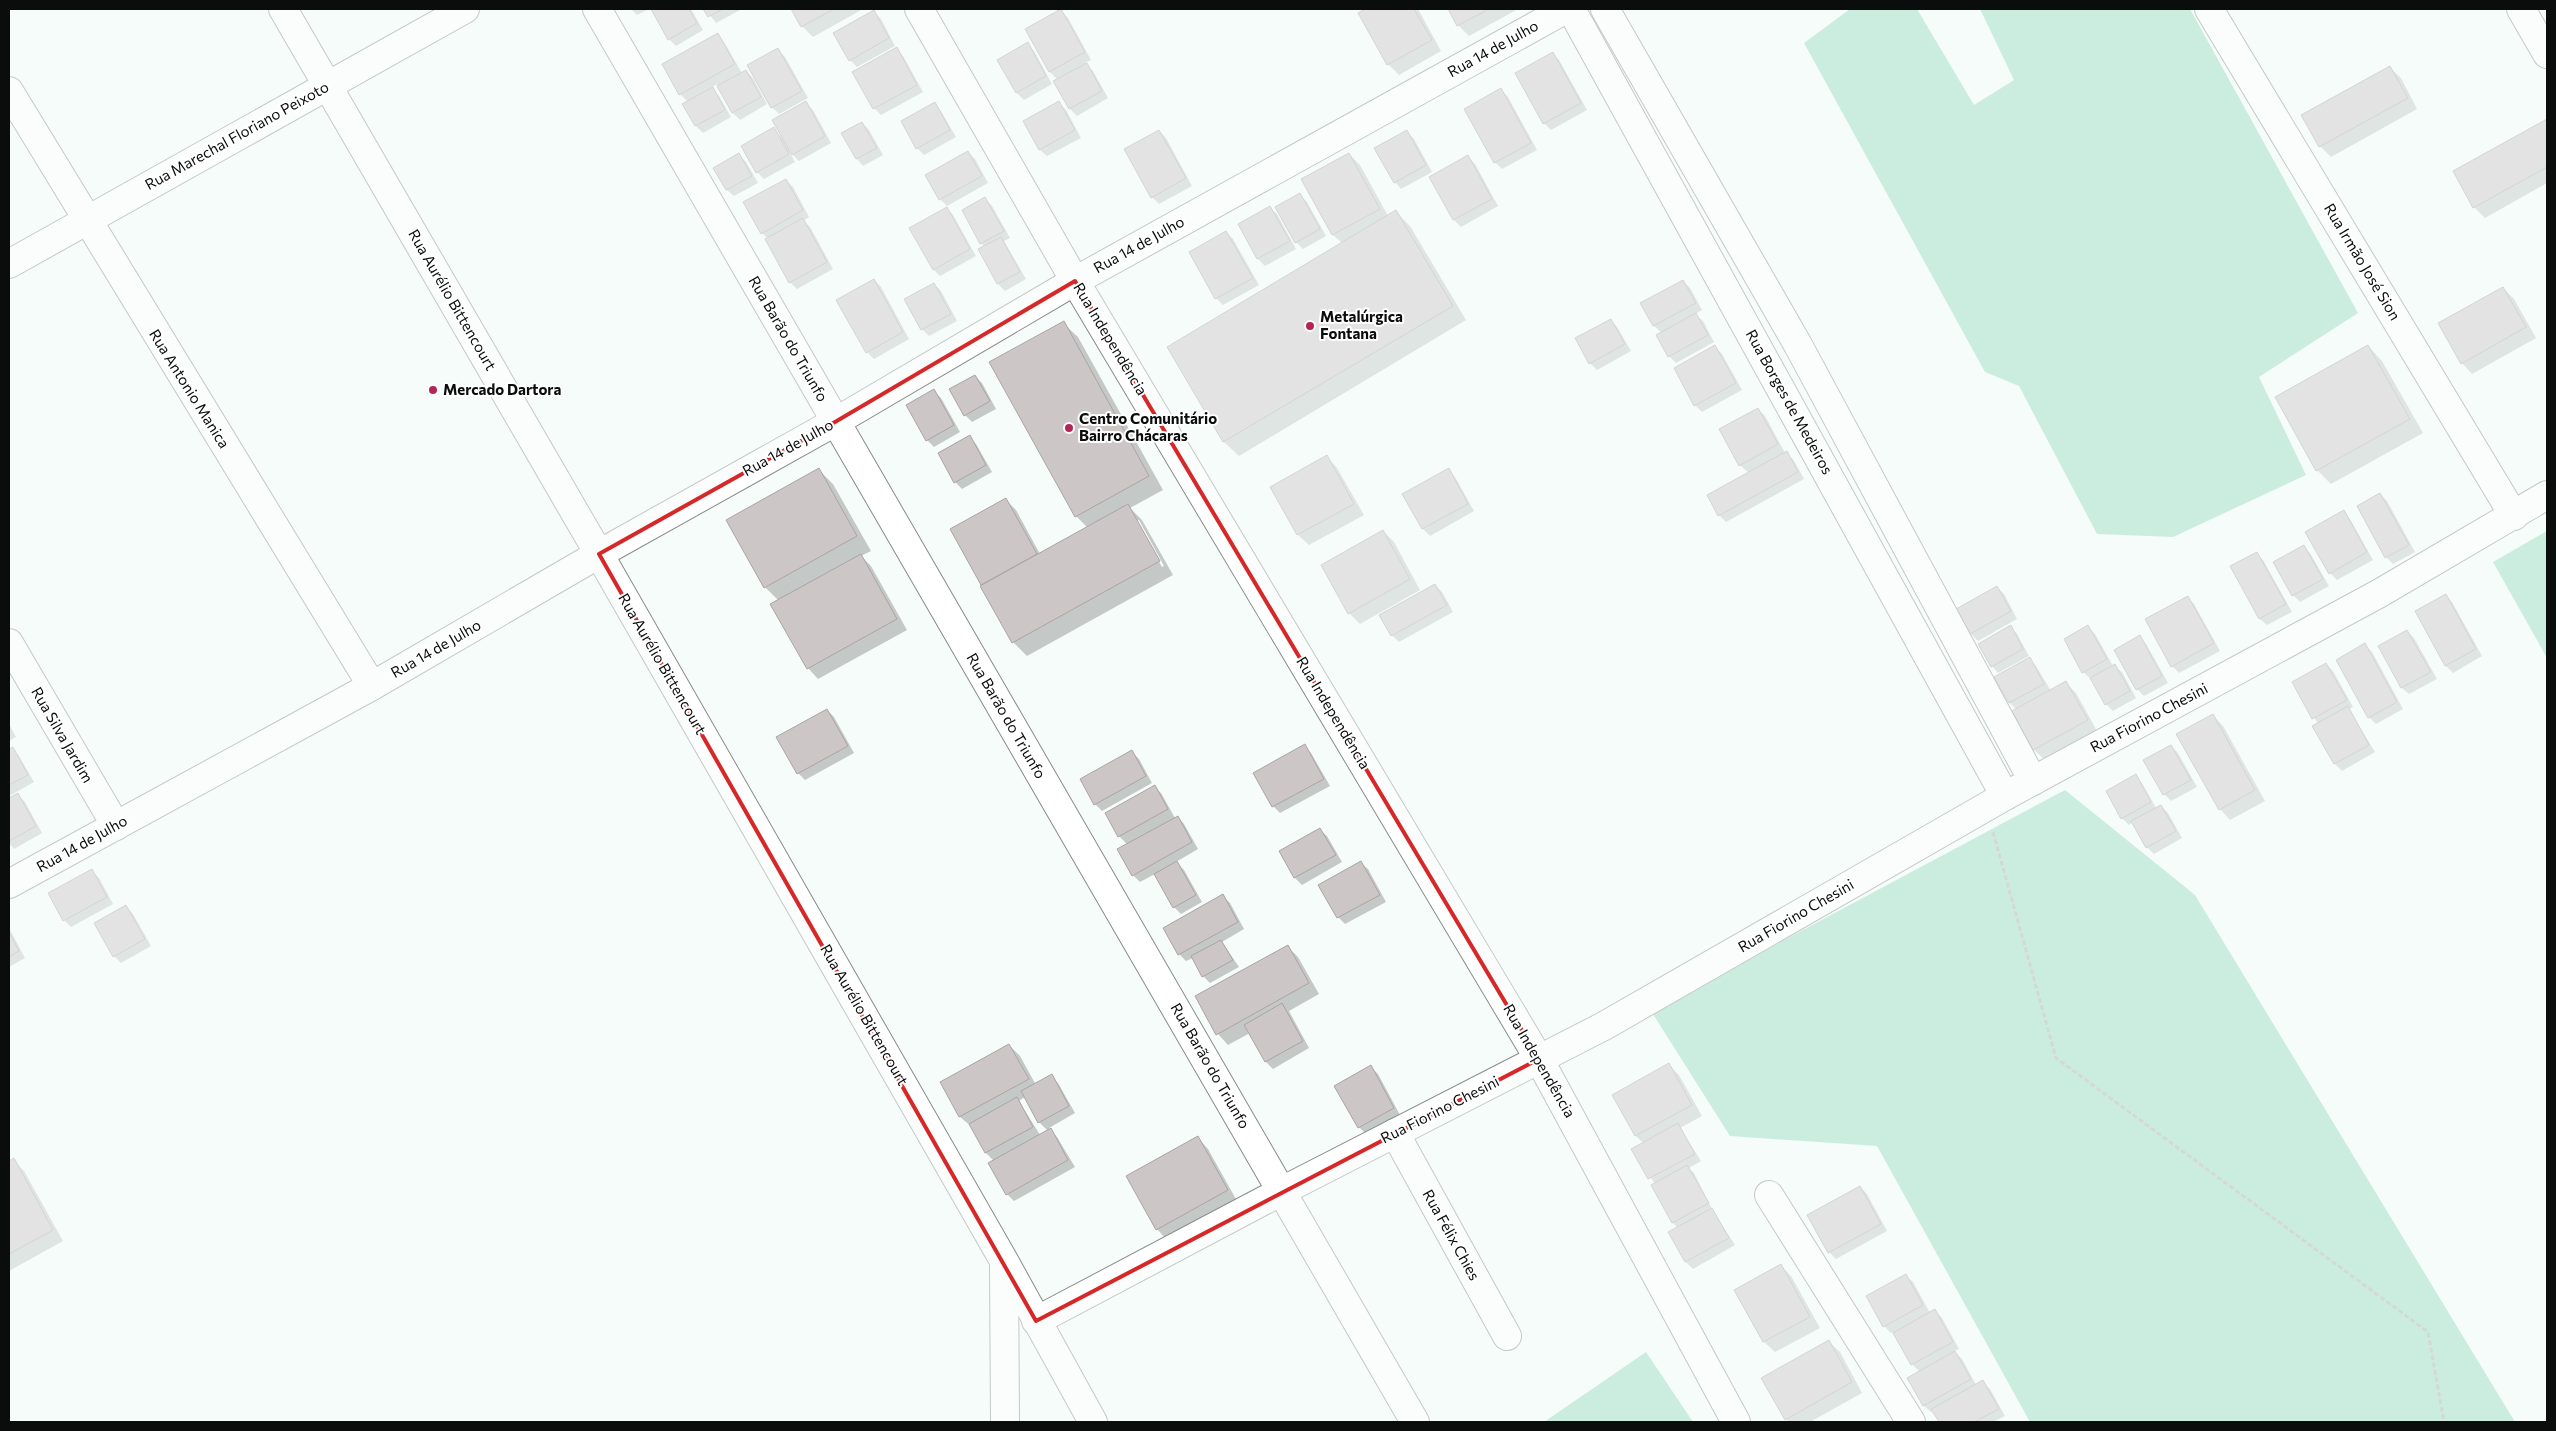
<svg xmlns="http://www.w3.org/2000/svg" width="2556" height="1431" viewBox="0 0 2556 1431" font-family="Commissioner,sans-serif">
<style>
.green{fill:#97dcbf}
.shadow{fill:#0003;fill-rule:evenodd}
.building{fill:#cdc6c7;stroke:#aaa4a5}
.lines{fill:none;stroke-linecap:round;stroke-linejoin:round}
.minor-casing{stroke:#878d8a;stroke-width:30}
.path{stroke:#abb0ad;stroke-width:3;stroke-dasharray:5 2.5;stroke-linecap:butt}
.minor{stroke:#fff;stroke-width:28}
.marked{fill:none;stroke:#d62828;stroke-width:4;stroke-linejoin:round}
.poi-dot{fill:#b32557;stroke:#fff;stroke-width:2}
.labels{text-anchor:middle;stroke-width:4;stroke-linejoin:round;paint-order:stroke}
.street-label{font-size:15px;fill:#0b0d0c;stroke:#fff}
.poi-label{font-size:15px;font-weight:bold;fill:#0b0d0c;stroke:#fff;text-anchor:start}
</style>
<rect width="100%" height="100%" fill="#f6fcf9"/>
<g class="green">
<path d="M1850,9H1917L1974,105L2014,80L1980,9H2190L2358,313L2259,377L2306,475L2173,537L2097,534L2019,386L1985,372L1804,43Z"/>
<path d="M2547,531V658L2493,562Z"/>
<path d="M2065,790L2195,895L2515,1422H2030L1877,1146L1730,1136L1651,1011Z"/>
<path d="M1646,1352L1693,1422H1544Z"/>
</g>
<g class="shadow">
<path d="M631,9H649L637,15Z"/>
<path d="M652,9H691L703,30L676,46L669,39Z"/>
<path d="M705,9H742L716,23Z"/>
<path d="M793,9H863L813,37L802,26Z"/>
<path d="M1367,9H1418L1441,51L1399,75L1388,64L1360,13Z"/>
<path d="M1449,9H1518L1469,36L1458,25Z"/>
<path d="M1061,11L1068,18L1091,60L1085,63L1093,71L1108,98L1077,116L1070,109L1055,82L1058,80L1050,72L1027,30Z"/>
<path d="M874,12L881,19L895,46L857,67L850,60Z"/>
<path d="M717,35L724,42L742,73L746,71L753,78L767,104L740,120L733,113L717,84L711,88L719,96L731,117L703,133L696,126L684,105L688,102L680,94Z"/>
<path d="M1027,44L1034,51L1052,84L1024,100L1017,93L999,60Z"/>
<path d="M896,49L903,56L923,92L881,115L874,108Z"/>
<path d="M778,50L785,57L808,98L779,114L772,107Z"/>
<path d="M1552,54L1559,60L1587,110L1551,130L1544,123Z"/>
<path d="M2390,68L2401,78L2417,109L2331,157L2320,146Z"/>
<path d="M1501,90L1508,97L1537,150L1502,169L1495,162Z"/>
<path d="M806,103L813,110L831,143L799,161L789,151L795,162L764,179L757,172L773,129L783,139Z"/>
<path d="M1059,103L1066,110L1081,138L1047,156L1040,150L1025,122Z"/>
<path d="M935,104L941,111L956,137L924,155L917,148Z"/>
<path d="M2547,120V183L2485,218L2474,207L2454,172Z"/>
<path d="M862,123L869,130L883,155L863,166L857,159Z"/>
<path d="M1159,131L1166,138L1192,186L1159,204L1152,197Z"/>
<path d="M1407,132L1414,139L1432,172L1401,189L1395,182Z"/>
<path d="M968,152L975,159L988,183L947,206L940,199Z"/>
<path d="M1349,154L1360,165L1388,216L1396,212L1410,226L1466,320L1239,456L1224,442L1168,347L1342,243L1333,235L1303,180Z"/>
<path d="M739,155L746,162L758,183L734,196L727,190L715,168Z"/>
<path d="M1468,157L1475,164L1498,206L1461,227L1454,220L1431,178Z"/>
<path d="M786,180L793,187L809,217L803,221L810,227L833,269L797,289L790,282L768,239L762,233Z"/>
<path d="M1300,195L1307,202L1326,236L1303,249L1296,242Z"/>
<path d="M985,199L992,206L1010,238L1004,241L1026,279L1005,291L998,284L980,250L985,247L981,243Z"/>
<path d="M947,208L953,215L976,256L940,276L934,270Z"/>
<path d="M1270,208L1277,214L1296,249L1265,266L1258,259L1239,225Z"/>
<path d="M1226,232L1233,239L1259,285L1223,305L1216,298Z"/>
<path d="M874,280L881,287L909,339L874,359L867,352Z"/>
<path d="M1683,281L1690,288L1702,310L1695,314L1703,321L1714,342L1676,363L1669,356L1662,333L1654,326L1642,304Z"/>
<path d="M934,284L941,291L957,321L929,336L922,329Z"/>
<path d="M2503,288L2514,299L2536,338L2472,374L2462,363Z"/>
<path d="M1610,320L1617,327L1631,351L1597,370L1590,363Z"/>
<path d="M1063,323L1078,337L1163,490L1130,508L1142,520L1173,575L1027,656L1013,642L951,529L1005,499L1016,510L1040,554L1088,528L1076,516ZM1136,520H1139L1164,566L1162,567Z"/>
<path d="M2368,346L2382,361L2423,433L2331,484L2317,470Z"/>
<path d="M1715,347L1722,354L1742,390L1702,412L1695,405Z"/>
<path d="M975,376L982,383L996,409L972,422L965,415Z"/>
<path d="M934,391L941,398L960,432L934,447L927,440Z"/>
<path d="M1758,409L1765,416L1785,453L1793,459L1804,479L1726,522L1719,515L1749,473L1740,465Z"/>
<path d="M969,437L976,444L992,472L962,489L955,482Z"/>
<path d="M1327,457L1337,468L1364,515L1309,545L1298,535L1272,487Z"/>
<path d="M819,470L833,484L871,551L861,556L871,566L907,630L818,679L808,668L778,600L765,587Z"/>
<path d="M1448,470L1455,477L1474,511L1430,536L1423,529Z"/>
<path d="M2380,494L2387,501L2415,552L2393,564L2386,557Z"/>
<path d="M2343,512L2350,519L2373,560L2337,580L2330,573Z"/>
<path d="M1383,531L1394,542L1420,590L1360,624L1349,613Z"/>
<path d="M2303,546L2310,553L2329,586L2300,602L2293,595Z"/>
<path d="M2256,553L2263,560L2292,612L2267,625L2260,619L2232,567Z"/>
<path d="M1435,585L1442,592L1453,612L1399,642L1392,635Z"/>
<path d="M1997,587L2004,594L2017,619L1978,641L1971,634L1957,609Z"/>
<path d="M2445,595L2452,602L2482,656L2453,673L2446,666L2416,611Z"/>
<path d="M2187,597L2194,604L2220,651L2179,673L2172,666L2147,620Z"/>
<path d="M2010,627L2017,634L2029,656L1998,673L1992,666Z"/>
<path d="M2088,627L2095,634L2113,666L2122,672L2136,698L2113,711L2106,704L2091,679L2083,672L2065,640Z"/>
<path d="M2407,632L2414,638L2437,679L2409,694L2402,688L2380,647Z"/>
<path d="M2140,637L2146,644L2168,683L2144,696L2137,689Z"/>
<path d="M2365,645L2372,652L2403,709L2376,724L2369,717Z"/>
<path d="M2030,659L2036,666L2051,691L2066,683L2076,693L2097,731L2045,760L2034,750L2013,712L2017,710L2010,703L1996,678Z"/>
<path d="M2326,664L2333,671L2353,707L2349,709L2375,752L2342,771L2335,764L2314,726L2318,724L2293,683Z"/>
<path d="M827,710L834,717L854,753L805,780L798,773Z"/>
<path d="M2212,715L2223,726L2265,801L2230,820L2220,809Z"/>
<path d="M9,724L16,737L9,741Z"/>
<path d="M1304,746L1311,753L1330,786L1280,813L1273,806L1255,773Z"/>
<path d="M2171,746L2178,753L2197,787L2171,801L2164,794Z"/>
<path d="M12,749L19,756L34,782L9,796V751Z"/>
<path d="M1132,752L1139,759L1152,783L1102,811L1095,804Z"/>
<path d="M2135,776L2142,783L2156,808L2161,806L2168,813L2182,838L2154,854L2147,847L2133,822L2129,825L2122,818Z"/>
<path d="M1154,787L1161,793L1175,818L1178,817L1184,824L1198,849L1176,862L1184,870L1202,902L1181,914L1174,907L1155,874L1140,882L1133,875L1128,845L1119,836Z"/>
<path d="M18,795L25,802L42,833L14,849L9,843V800Z"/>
<path d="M1320,830L1327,836L1342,862L1302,885L1295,878L1280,852Z"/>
<path d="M1361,863L1368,869L1386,902L1345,924L1338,917Z"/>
<path d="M92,871L99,878L113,904L71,927L64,920Z"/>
<path d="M1223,896L1230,903L1244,929L1222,942L1239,967L1210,983L1203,976L1193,958L1186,961L1179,954L1165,928Z"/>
<path d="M126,907L133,914L151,946L121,963L114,956Z"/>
<path d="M9,928L25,958L9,967Z"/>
<path d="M1287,946L1298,957L1319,994L1289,1011L1309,1048L1273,1069L1266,1062L1250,1033L1228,1045L1218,1034Z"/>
<path d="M1009,1045L1020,1056L1036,1085L1051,1076L1058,1083L1075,1113L1049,1128L1057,1137L1075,1167L1014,1201L1007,1194L994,1161L986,1153L972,1127L960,1117L942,1083ZM1025,1097L1039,1122L1048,1131L1040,1135L1019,1101Z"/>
<path d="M1669,1065L1679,1075L1702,1116L1680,1128L1701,1161L1689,1168L1694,1173L1713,1211L1735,1245L1693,1269L1686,1262L1670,1233L1678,1228L1673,1223L1652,1186L1655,1184L1633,1149L1643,1143L1636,1136L1613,1096Z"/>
<path d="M1371,1067L1378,1074L1400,1115L1366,1134L1359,1127Z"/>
<path d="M1198,1138L1208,1149L1237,1201L1167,1240L1157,1229Z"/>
<path d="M13,1160L24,1171L63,1241L9,1271V1162Z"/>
<path d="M1860,1187L1867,1194L1887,1231L1836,1259L1829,1252Z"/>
<path d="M1781,1266L1791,1276L1820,1328L1775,1352L1764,1342L1736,1290Z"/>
<path d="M1906,1276L1913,1282L1930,1313L1935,1311L1942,1318L1959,1349L1954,1351L1962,1359L1976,1385L1983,1382L1990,1389L2005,1416L1993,1422H1940L1934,1411L1931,1412L1924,1406L1909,1378L1920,1372L1912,1364L1894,1332L1891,1333L1884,1326Z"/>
<path d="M1829,1342L1840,1352L1862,1393L1810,1422H1789L1786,1419Z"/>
</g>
<g class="building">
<path d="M651,9H689L697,23L668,40Z"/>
<path d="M703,9H723L708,17Z"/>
<path d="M791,9H834L801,27Z"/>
<path d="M1061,9L1085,52L1049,72L1025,29Z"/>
<path d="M1365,9H1414L1432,40L1387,65L1358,13Z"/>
<path d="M1448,9H1489L1457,26Z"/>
<path d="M874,10L889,38L849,61L833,33Z"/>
<path d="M718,33L735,64L679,95L662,64Z"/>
<path d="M1028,42L1046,76L1016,93L997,60Z"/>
<path d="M897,47L917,85L873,109L852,72Z"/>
<path d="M778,48L802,91L771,108L747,65Z"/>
<path d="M1553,52L1581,103L1543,124L1515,73Z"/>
<path d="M1087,63L1102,91L1069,109L1053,81Z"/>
<path d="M2390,66L2408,98L2319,147L2301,115Z"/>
<path d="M746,70L761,97L732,113L717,86Z"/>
<path d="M713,87L725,110L695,126L682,104Z"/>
<path d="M1501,88L1531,143L1494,163L1464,109Z"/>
<path d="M806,101L825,136L792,155L772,120Z"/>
<path d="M1059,101L1075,130L1039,150L1023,121Z"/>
<path d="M935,102L950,130L916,149L901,121Z"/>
<path d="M2547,119V167L2473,208L2453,171Z"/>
<path d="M862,122L877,148L856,159L841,133Z"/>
<path d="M774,127L789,154L756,173L741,146Z"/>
<path d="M1159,130L1186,178L1151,198L1124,149Z"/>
<path d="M1407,130L1426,165L1394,183L1374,148Z"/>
<path d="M968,151L982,176L939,200L925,175Z"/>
<path d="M739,153L752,176L726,190L713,168Z"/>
<path d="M1349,153L1380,209L1332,235L1301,179Z"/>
<path d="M1468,155L1492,199L1453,220L1429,177Z"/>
<path d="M786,179L803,210L761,234L743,202Z"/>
<path d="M1300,193L1320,229L1295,243L1275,207Z"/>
<path d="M985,197L1004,231L980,244L962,210Z"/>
<path d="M1270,206L1290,241L1257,259L1238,224Z"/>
<path d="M947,207L970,249L933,270L909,228Z"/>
<path d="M1396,210L1453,306L1223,442L1167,347Z"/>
<path d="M803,218L827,262L789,283L765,239Z"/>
<path d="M1226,231L1253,278L1215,299L1189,252Z"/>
<path d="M1001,237L1020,272L997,284L978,249Z"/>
<path d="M874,279L903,332L866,353L836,300Z"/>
<path d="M1683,280L1696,303L1653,326L1640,303Z"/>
<path d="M934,283L951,314L921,330L904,299Z"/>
<path d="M2503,287L2526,327L2461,364L2438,323Z"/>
<path d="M1696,313L1708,335L1668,357L1656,335Z"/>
<path d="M1611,319L1625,344L1589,364L1575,338Z"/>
<path d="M1064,321L1149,476L1075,517L989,362Z"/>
<path d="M1715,345L1736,383L1694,406L1674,368Z"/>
<path d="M2368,345L2410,419L2316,471L2275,397Z"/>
<path d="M975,375L990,401L964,416L949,389Z"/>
<path d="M934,389L954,425L926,441L906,405Z"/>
<path d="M1758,408L1778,444L1739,466L1719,429Z"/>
<path d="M970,435L986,465L954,483L938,453Z"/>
<path d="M1787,451L1798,472L1718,516L1707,495Z"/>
<path d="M1327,455L1354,504L1297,535L1270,487Z"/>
<path d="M819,468L857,536L764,588L726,520Z"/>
<path d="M1449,468L1468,504L1422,529L1402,494Z"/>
<path d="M2380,493L2409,545L2385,558L2357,506Z"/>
<path d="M1006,498L1037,554L981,585L950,529Z"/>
<path d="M1128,504L1160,561L1012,643L980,586Z"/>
<path d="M2344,510L2367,552L2329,574L2305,532Z"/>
<path d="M1383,530L1410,579L1348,614L1321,565Z"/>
<path d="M2304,545L2323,579L2292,596L2273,562Z"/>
<path d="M2257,552L2286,604L2259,619L2230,566Z"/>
<path d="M861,554L897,619L807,669L770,604Z"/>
<path d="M1435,584L1447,605L1391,636L1379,615Z"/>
<path d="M1997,586L2011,611L1970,634L1956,609Z"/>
<path d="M2446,594L2476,649L2445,666L2415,611Z"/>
<path d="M2188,596L2214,643L2171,667L2145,619Z"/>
<path d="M2011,625L2023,649L1991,667L1978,644Z"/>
<path d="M2088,625L2107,659L2082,673L2064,639Z"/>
<path d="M2407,630L2431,672L2401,688L2378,646Z"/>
<path d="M2140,635L2162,676L2136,690L2114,650Z"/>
<path d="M2365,643L2397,702L2368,718L2336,660Z"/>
<path d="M2030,657L2044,684L2009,703L1994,677Z"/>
<path d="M2326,663L2347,700L2312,719L2292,682Z"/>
<path d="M2115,664L2130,691L2105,705L2090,678Z"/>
<path d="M2066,681L2088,720L2033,750L2012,711Z"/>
<path d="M2348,706L2369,745L2334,764L2312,726Z"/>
<path d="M827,709L848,746L797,774L776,737Z"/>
<path d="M2213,714L2255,790L2219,810L2176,734Z"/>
<path d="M1305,744L1324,779L1272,807L1253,773Z"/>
<path d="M2171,745L2191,780L2163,795L2143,760Z"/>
<path d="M13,747L28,775L9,785V749Z"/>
<path d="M1132,750L1146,776L1094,805L1080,779Z"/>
<path d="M2136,774L2151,802L2121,819L2106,791Z"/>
<path d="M1155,785L1168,809L1118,837L1105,813Z"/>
<path d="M18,793L36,826L9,841V798Z"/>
<path d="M2161,805L2176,831L2146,848L2131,821Z"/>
<path d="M1178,816L1192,842L1132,876L1117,849Z"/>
<path d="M1320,828L1336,855L1294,878L1279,851Z"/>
<path d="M1177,861L1196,895L1173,908L1154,874Z"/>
<path d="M1361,861L1380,895L1337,918L1318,885Z"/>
<path d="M92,869L107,897L63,921L48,893Z"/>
<path d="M1223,894L1238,922L1178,955L1163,928Z"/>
<path d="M126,905L145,939L113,957L94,923Z"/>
<path d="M9,932L19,951L9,957Z"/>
<path d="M1221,940L1233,960L1202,977L1191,956Z"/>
<path d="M1288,945L1309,983L1216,1035L1195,996Z"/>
<path d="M1282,1003L1303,1041L1265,1062L1244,1025Z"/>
<path d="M1009,1044L1029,1079L959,1117L940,1082Z"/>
<path d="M1669,1063L1692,1105L1635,1136L1612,1095Z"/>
<path d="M1371,1065L1394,1108L1358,1128L1334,1086Z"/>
<path d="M1052,1074L1069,1106L1038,1123L1021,1091Z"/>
<path d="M1017,1097L1033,1127L985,1153L969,1124Z"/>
<path d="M1678,1123L1695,1154L1648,1179L1631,1149Z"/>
<path d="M1051,1128L1068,1160L1006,1195L988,1163Z"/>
<path d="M1198,1136L1228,1190L1156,1230L1126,1176Z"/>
<path d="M14,1158L53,1230L9,1254V1161Z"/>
<path d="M1687,1165L1709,1203L1672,1223L1651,1185Z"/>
<path d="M1860,1186L1881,1224L1828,1253L1807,1215Z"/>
<path d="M1712,1208L1729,1238L1685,1262L1668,1232Z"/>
<path d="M1781,1264L1810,1317L1763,1342L1734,1290Z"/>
<path d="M1906,1274L1923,1305L1883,1327L1866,1296Z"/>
<path d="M1935,1309L1953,1342L1911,1365L1893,1333Z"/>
<path d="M1829,1340L1852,1382L1785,1420L1761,1378Z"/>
<path d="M1955,1351L1971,1379L1923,1406L1907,1378Z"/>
<path d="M1983,1380L1999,1409L1974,1422H1939L1931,1409Z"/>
</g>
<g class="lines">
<defs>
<g id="minor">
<path d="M283,9L599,554L1003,1259L1093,1422"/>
<path d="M597,9L1415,1422"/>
<path d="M919,9L1075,281L1539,1059L1736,1422"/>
<path d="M1571,9L2005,796"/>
<path d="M1605,9L1798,345L2033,781"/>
<path d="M2209,9L2514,516"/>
<path d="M2521,9L2547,54"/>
<path d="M9,91L372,686"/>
<path d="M9,264L465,9"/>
<path d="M9,643L116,826"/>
<path d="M9,884L372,686L599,554L835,422L1075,281L1566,9"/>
<path d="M1395,1133L1507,1336"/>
<path d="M1769,1195L1911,1422"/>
<path d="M1004,1266L1005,1422"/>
<path d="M1036,1321L1282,1191L1604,1026L2005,796L2380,593L2547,495"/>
</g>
</defs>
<use href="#minor" class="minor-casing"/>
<path class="path" d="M1993,832L2056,1058L2428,1332L2444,1422"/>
<use href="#minor" class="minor"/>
</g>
<path d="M0 0H2556V1431H0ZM1075,281L1539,1059L1036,1321L599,554L835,422Z" fill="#f6fcf9" fill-opacity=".55" fill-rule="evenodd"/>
<path class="marked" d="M1075,281L1539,1059L1036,1321L599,554L835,422Z"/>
<g class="poi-dot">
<circle cx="1310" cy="326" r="5"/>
<circle cx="433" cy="390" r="5"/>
<circle cx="1069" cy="428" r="5"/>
</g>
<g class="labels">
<g class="street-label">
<text transform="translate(1493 49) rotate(-29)" y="5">Rua 14 de Julho</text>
<text transform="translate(237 136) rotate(-29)" y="5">Rua Marechal Floriano Peixoto</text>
<text transform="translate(1139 245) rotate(-29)" y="5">Rua 14 de Julho</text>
<text transform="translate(2362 262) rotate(59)" y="5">Rua Irmão José Sion</text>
<text transform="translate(452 300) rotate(60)" y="5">Rua Aurélio Bittencourt</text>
<text transform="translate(788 339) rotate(60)" y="5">Rua Barão do Triunfo</text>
<text transform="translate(1110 339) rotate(59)" y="5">Rua Independência</text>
<text transform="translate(189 389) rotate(58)" y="5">Rua Antonio Manica</text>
<text transform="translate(1789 402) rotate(61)" y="5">Rua Borges de Medeiros</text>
<text transform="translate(788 448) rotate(-29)" y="5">Rua 14 de Julho</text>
<text transform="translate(436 649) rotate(-30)" y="5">Rua 14 de Julho</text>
<text transform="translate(662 664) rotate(60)" y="5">Rua Aurélio Bittencourt</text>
<text transform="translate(1333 713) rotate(59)" y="5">Rua Independência</text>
<text transform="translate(1006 716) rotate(60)" y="5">Rua Barão do Triunfo</text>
<text transform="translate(2149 718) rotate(-28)" y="5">Rua Fiorino Chesini</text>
<text transform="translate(62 735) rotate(60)" y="5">Rua Silva Jardim</text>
<text transform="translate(82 844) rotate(-29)" y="5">Rua 14 de Julho</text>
<text transform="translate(1796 916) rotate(-30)" y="5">Rua Fiorino Chesini</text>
<text transform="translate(864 1015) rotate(60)" y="5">Rua Aurélio Bittencourt</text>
<text transform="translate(1539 1061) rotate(60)" y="5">Rua Independência</text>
<text transform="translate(1210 1066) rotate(60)" y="5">Rua Barão do Triunfo</text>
<text transform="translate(1440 1110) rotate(-27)" y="5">Rua Fiorino Chesini</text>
<text transform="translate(1451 1235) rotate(61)" y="5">Rua Félix Chies</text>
</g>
<g class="poi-label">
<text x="1320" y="322">Metalúrgica<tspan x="1320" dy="17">Fontana</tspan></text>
<text x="443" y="395">Mercado Dartora</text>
<text x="1079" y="424">Centro Comunitário<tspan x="1079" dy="17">Bairro Chácaras</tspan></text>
</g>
</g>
<rect width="2556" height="1431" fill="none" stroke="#0b0d0c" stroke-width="20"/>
</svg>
